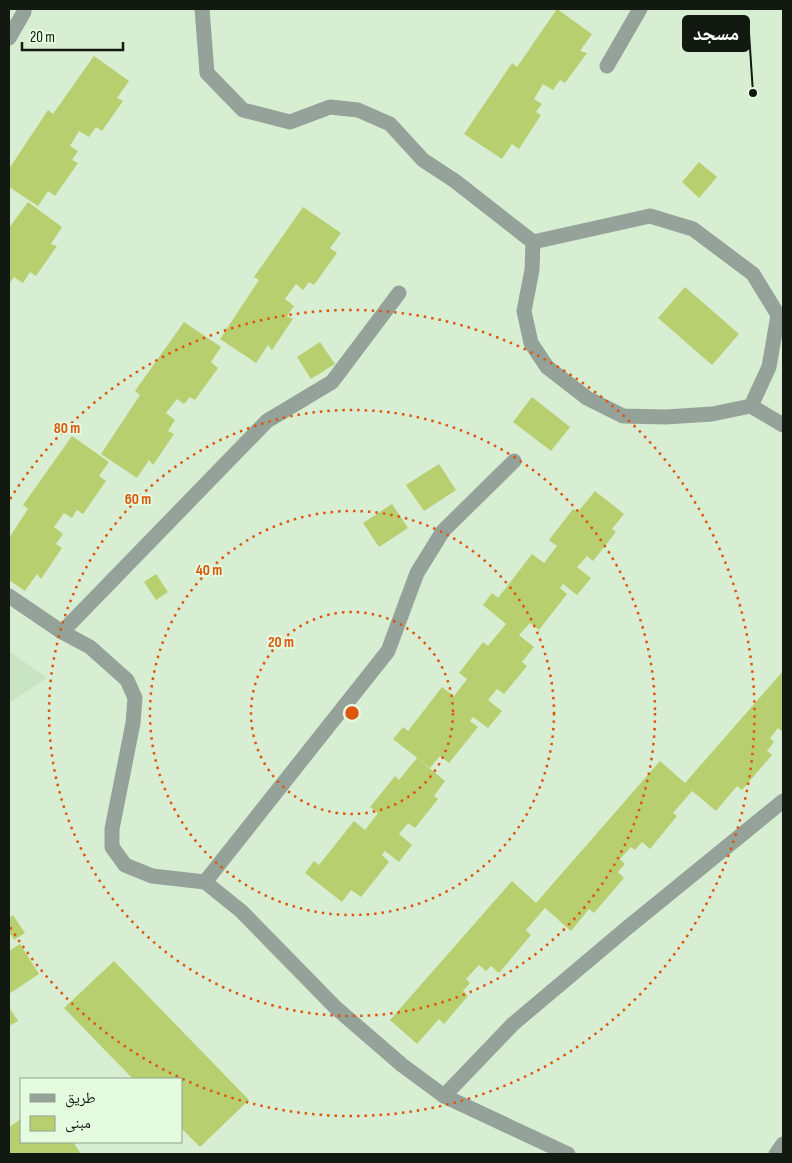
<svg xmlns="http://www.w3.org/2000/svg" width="792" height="1163" viewBox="0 0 792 1163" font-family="'Sofia Sans Condensed','Noto Naskh Arabic',sans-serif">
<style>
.built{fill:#c8e4c3}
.building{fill:#b8cf70}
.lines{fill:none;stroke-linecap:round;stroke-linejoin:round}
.minor{stroke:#94a29a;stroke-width:15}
.ring{fill:none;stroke:#dd560c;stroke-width:2.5;stroke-dasharray:2.5 5}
.centre{fill:#dd560c;stroke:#e5fbe0;stroke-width:2.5}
.ring-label{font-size:15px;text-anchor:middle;font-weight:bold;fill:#dd560c;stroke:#e5fbe0;stroke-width:4;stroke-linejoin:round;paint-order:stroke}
.leader{fill:none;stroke:#111910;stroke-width:2}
.callout-dot{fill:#111910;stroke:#e5fbe0;stroke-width:2}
.callout{fill:#111910;stroke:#111910;stroke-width:2}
.callout-label{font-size:20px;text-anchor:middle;font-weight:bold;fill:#fff}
</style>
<rect width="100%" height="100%" fill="#d8eed3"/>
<path class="built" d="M9,651L47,678L9,703Z"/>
<g class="building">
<path d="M557,9L592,34L580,51L587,53L565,83L560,80L553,90L543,84L534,99L542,104L536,112L541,115L519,149L512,144L502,159L464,134L512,63L517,67Z"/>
<path d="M94,56L129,81L117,98L123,101L102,131L96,127L89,137L79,131L70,146L78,151L72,160L78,163L55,196L48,191L38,206L9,187V169L48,110L53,114Z"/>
<path d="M699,162L717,177L699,198L682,182Z"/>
<path d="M28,202L62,227L51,244L57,246L36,276L30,272L23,283L14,277L9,284V228Z"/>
<path d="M303,207L341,233L330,248L337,253L314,285L309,282L303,290L296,284L285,299L294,306L287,316L293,319L272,350L268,345L256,363L220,339L259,280L254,277Z"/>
<path d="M685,287L739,334L712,365L658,318Z"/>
<path d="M184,322L221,347L211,362L218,368L195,400L190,397L184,404L177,399L166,413L175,420L168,431L174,434L153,465L149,460L137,478L101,454L140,395L135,391Z"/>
<path d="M320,342L335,364L311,379L297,357Z"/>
<path d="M532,397L570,427L551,451L513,422Z"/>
<path d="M72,436L109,462L99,476L106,481L83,514L77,510L72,518L64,513L54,527L63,534L56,544L62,548L41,579L37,574L25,591L9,580V538L28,509L23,505Z"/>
<path d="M439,464L456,490L424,511L406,485Z"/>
<path d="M595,491L624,514L612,529L616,532L593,561L587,556L577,567L591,578L577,595L563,584L560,588L567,594L539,630L530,623L519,635L534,647L522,662L527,666L504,694L497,689L488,700L502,711L488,728L473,717L470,721L478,727L449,763L440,756L430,768L393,739L403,727L408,731L442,687L454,696L467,679L459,673L483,642L488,646L506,624L483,605L492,593L498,598L532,554L544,563L557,546L549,540L573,509L578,512Z"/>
<path d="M392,504L408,528L379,547L363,523Z"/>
<path d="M156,574L168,592L156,600L144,582Z"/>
<path d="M783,671V732L778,728L770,738L774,742L767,751L772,755L742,790L737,786L716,811L692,791L673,813L677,816L650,849L642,842L635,850L631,847L620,859L625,864L618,872L624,878L594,913L589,909L571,931L545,908L526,930L531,935L499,973L491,966L486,971L479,965L466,979L470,983L463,991L468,996L444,1024L439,1019L417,1044L390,1020L512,881L536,903L660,761L685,783Z"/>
<path d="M417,758L445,781L434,796L438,799L415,828L408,823L399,834L412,845L399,862L385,851L382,855L389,862L361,897L351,890L342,902L305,873L314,861L319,865L354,821L365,830L378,813L370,807L395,776L399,780Z"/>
<path d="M13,915L25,933L14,940L9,932V918Z"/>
<path d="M20,944L39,974L9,994V951Z"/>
<path d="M114,961L249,1100L200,1147L181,1128V1079H133L64,1008Z"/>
<path d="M9,1007L18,1021L9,1026Z"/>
<path d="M21,1119V1142H73L81,1154H9V1127Z"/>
</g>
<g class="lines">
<g class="minor">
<path d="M202,9L207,73L243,110L290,122L330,107L358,110L390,124L423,160L455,181L533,242L532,270L524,311L531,343L547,367L587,398L623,416L666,417L712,414L751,406L783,425"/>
<path d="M9,38L24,12"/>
<path d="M607,66L640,9"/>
<path d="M533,242L650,216L693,229L753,274L778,315L769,367L751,406"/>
<path d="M9,596L62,632L90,647L127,680L135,698L133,723L112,829V847L125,865L152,876L205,882L241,911L336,1008L402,1065L444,1096L568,1154"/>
<path d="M62,632L267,421L332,382L399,293"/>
<path d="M205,882L388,651L417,573L443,531L514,461"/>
<path d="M444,1096L513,1024L627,928L783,801"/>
<path d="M776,1154L783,1144"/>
</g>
</g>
<g class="ring">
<circle cx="352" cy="713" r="101"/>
<circle cx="352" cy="713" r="202"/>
<circle cx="352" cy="713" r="303"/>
<path d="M10 499A403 403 0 1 1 10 927"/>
</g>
<circle cx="352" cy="713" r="8" class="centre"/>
<g class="ring-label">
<text x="67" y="433">80 m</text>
<text x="138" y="504">60 m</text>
<text x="209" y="575">40 m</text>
<text x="281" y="647">20 m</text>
</g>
<path class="leader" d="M753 93L749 33"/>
<circle class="callout-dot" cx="753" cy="93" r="5"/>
<rect class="callout" x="683" y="16" width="66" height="35" rx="5"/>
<g class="callout-label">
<text x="716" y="40">مسجد</text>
</g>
<rect width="792" height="1163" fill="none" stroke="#111910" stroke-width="20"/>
<rect x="20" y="1078" width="162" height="65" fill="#e5fbe0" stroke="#90a18d"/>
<rect x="30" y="1094" width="25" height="8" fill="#94a29a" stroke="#90a18d"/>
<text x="65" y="1103" font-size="15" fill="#111910">طريق</text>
<rect x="30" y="1116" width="25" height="15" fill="#b8cf70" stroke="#90a18d"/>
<text x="65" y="1128" font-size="15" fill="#111910">مبنى</text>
<path d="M22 42v8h101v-8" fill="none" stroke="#111910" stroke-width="2.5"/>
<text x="30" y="42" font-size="15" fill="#111910" stroke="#e5fbe0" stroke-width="4" paint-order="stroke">20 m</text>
</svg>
